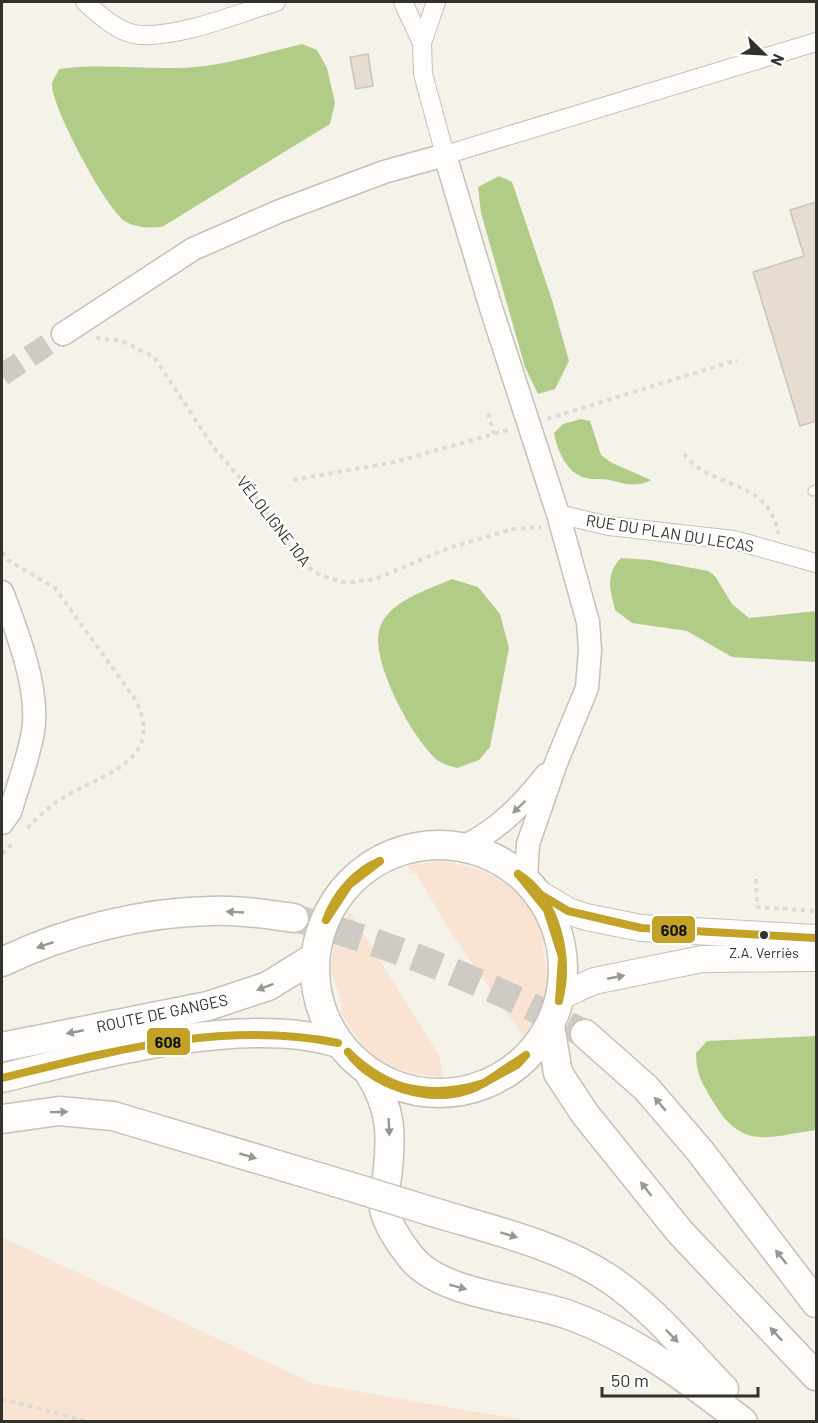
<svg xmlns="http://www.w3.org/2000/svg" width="818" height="1423" viewBox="0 0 818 1423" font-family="Barlow,sans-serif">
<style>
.green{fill:#f9e3d3}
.water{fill:#b1cc87}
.building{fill:#e6dcd0;stroke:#c7c4be;stroke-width:1.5}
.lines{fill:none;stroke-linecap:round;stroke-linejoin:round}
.tertiary-tunnel{stroke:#cecbc4;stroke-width:22;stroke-dasharray:22 11;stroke-linecap:butt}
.primary-tunnel{stroke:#cecbc4;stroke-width:28;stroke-dasharray:28 14;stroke-linecap:butt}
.service-casing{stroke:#c4c1bb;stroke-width:11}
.minor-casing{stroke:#c4c1bb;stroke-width:20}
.tertiary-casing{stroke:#c4c1bb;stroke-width:25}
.secondary-casing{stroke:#c4c1bb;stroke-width:28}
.primary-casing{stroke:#c4c1bb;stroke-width:31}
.path{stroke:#dcdbd8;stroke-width:4;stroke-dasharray:4.5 4.5;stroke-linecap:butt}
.service{stroke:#fefdfc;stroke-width:9}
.minor{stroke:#fefdfc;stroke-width:18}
.tertiary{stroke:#fefdfc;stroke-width:22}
.secondary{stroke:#fefdfc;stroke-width:26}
.primary{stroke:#fefdfc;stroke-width:28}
.primary-bridge-casing{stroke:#c4c1bb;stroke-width:31;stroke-linecap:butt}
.primary-bridge{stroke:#fefdfc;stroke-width:28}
.bus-1-casing{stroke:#fff;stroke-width:12}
.bus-1{stroke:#c3a228;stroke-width:8}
.oneway{fill:#989794}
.bus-dot{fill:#33312b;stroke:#fff;stroke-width:2}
.labels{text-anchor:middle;stroke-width:4.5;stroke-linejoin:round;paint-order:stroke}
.bus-label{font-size:14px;fill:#33312b;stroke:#fff}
.street-label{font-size:16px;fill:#33312b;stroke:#fff}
.line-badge{stroke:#fff;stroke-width:2}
.pale-badge-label{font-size:16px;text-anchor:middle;font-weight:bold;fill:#111}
</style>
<rect width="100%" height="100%" fill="#f5f2ea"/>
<g class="green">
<path d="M439,861C487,866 529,888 545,937C541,945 545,969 550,976C546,999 540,1019 524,1037L451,933L416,873H411L408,866Z"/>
<path d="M350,913L439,1055L443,1077C384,1071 370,1062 340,1011L342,1005C339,994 335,983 332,972C329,957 340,924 350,913Z"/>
<path d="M2,1237L314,1384L530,1421H2Z"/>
</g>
<g class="water">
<path d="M302,44L317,50L327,68L335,103L330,124L162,227C149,228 138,228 126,222C107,211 52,108 52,85C52,80 57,74 59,69C110,62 161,73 212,65C242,60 273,51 302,44Z"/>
<path d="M499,176L512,182L552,300L569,361L555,389L538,394L525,367L481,213L478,187Z"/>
<path d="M581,419L590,421L601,455L612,463L651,480C636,488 625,484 610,480C602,478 593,480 586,478C567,474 557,450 554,433L563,424Z"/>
<path d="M621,558L650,560L708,571L715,576L732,604L749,618L816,611V662L732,657L687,631L632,623L615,610C610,590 605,574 621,558Z"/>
<path d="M452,579L478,587L500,614L509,648L490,747L479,760L457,768C450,766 442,764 436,759C412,737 372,664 379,631C385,602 428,590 452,579Z"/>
<path d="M816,1036V1130C766,1137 742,1151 712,1100C702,1082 696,1075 696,1053L707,1041Z"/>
</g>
<g class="building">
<path d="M368,54L373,86L356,89L350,57Z"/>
<path d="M816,202V421L800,426L753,272L804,256L790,210Z"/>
</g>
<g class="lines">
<path class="tertiary-tunnel" d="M2,375L63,334"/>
<path class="primary-tunnel" d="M294,918C395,945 492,985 585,1034"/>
<defs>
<path id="service" d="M813,491L816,490"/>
<g id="minor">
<path d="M85,2C99,15 120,34 140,35C182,37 236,14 276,2"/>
<path d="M403,2L422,43"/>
<path d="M436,2L422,43L423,74L445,155L816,42"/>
<path d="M558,514L609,526L734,540L816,563"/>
</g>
<g id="tertiary">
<path d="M63,334L193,249L280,211L384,172L445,155L491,308L558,514L588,622L590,650L587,688L556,763L528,844L526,878"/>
<path d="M2,592C17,631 40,690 33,732C28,759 18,786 10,812L2,823"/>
<path d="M465,846C499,829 522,805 546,775"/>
</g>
<g id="secondary">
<path d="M538,893L568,911L586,917L641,928L816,938"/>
<path d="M561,996L594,981L702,959L816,958"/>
</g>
<g id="primary">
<circle cx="439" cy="969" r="124"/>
<path d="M2,962C64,932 141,912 211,911C239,910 266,914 294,918"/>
<path d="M550,1026L558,1073L585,1114L680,1232L816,1376"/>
<path d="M585,1034L646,1088L700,1151L816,1303"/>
<path d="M2,1047L208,1006L268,986L315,957"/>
<path d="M369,1073C392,1109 392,1135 387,1177C386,1186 383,1199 384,1209C387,1224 401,1245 410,1256C441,1296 522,1298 569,1315C633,1338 689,1380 743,1422"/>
<path d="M2,1078C96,1055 244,1014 338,1043"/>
<path d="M2,1119L59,1111L113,1116L355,1188"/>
<path d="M433,1212C492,1230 556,1244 608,1278C652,1307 688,1352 724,1389"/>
</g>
</defs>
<use href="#service" class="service-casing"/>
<use href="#minor" class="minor-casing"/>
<use href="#tertiary" class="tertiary-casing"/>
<use href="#secondary" class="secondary-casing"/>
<use href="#primary" class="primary-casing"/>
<g class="path">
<path d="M96,338L122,341L154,357L214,448L252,492L303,564L320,575L346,583L375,579L449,548L512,529L541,527"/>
<path d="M488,413L494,434"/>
<path d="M547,419L737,360"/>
<path d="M684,454C711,490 770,478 778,534"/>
<path d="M293,480L395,462L511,429"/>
<path d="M2,552L8,560L55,588L135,699C168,764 98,774 56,802C45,810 35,821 25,830"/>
<path d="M2,854L14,842"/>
<path d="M756,879L757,907L816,911"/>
<path d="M2,1399L91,1422"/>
</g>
<use href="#service" class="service"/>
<use href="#minor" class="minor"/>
<use href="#tertiary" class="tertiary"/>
<use href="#secondary" class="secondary"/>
<use href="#primary" class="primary"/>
<defs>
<path id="primary-bridge" d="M355,1188L433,1212"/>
</defs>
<use href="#primary-bridge" class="primary-bridge-casing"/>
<use href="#primary-bridge" class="primary-bridge"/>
<defs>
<g id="bus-1">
<path d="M518,874C558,899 570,959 559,1001"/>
<path d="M518,874L547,910L562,957L559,1001"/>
<path d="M538,893L568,911L641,928L816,938"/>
<path d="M326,920C335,895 355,871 380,861"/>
<path d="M326,920L349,885L380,861"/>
<path d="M348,1052C389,1092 430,1099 484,1083"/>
<path d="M348,1052C374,1090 445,1109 484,1083"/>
<path d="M2,1078C112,1051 225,1020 338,1043"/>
<path d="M484,1083L526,1055"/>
<path d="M484,1083L517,1065L526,1055"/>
</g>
</defs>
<use href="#bus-1" class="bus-1-casing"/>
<use href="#bus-1" class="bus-1"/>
</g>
<defs><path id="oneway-solid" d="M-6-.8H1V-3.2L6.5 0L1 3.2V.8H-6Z" transform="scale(1.5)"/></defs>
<g class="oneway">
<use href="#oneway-solid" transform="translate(519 807) rotate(136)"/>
<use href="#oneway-solid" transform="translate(235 912) rotate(-177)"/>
<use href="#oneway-solid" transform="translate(45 945) rotate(161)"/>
<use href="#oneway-solid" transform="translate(616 977) rotate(-11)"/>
<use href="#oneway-solid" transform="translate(265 987) rotate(159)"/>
<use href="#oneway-solid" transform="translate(75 1032) rotate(169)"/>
<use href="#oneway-solid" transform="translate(660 1104) rotate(-130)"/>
<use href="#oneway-solid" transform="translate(59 1112) rotate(-1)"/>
<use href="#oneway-solid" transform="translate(389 1127) rotate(87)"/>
<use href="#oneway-solid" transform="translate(248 1156) rotate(16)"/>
<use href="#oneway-solid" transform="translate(646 1189) rotate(-128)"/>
<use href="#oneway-solid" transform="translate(509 1235) rotate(17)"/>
<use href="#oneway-solid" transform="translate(781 1257) rotate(-128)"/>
<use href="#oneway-solid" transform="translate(458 1287) rotate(15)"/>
<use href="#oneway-solid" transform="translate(776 1334) rotate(-133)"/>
<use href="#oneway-solid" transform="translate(672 1336) rotate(46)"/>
</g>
<circle class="bus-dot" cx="764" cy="935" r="5"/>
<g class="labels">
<g class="bus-label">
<text x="764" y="958">Z.A. Verriès</text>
</g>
<g class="street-label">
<text transform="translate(274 521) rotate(52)" y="6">VÉLOLIGNE 10A</text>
<text transform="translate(670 533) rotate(9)" y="6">RUE DU PLAN DU LECAS</text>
<text transform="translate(162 1013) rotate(-12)" y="6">ROUTE DE GANGES</text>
</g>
</g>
<g class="line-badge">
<rect x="651" y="915" width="45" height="29" rx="6" fill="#c3a228"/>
<rect x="146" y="1027" width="45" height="29" rx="6" fill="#c3a228"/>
</g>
<g class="pale-badge-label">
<text x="674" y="936">608</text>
<text x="168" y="1048">608</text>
</g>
<rect width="818" height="1423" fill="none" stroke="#33312b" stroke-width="6"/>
<g transform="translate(764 54) rotate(114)" stroke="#ffffff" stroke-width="4.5" paint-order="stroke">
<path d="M0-4.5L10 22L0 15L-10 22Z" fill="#33312b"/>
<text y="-9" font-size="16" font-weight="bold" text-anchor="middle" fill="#33312b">N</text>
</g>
<path d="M602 1387v9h156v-9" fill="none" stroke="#33312b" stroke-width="3"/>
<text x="611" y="1387" font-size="18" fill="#33312b" stroke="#ffffff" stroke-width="4.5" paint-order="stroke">50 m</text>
</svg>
